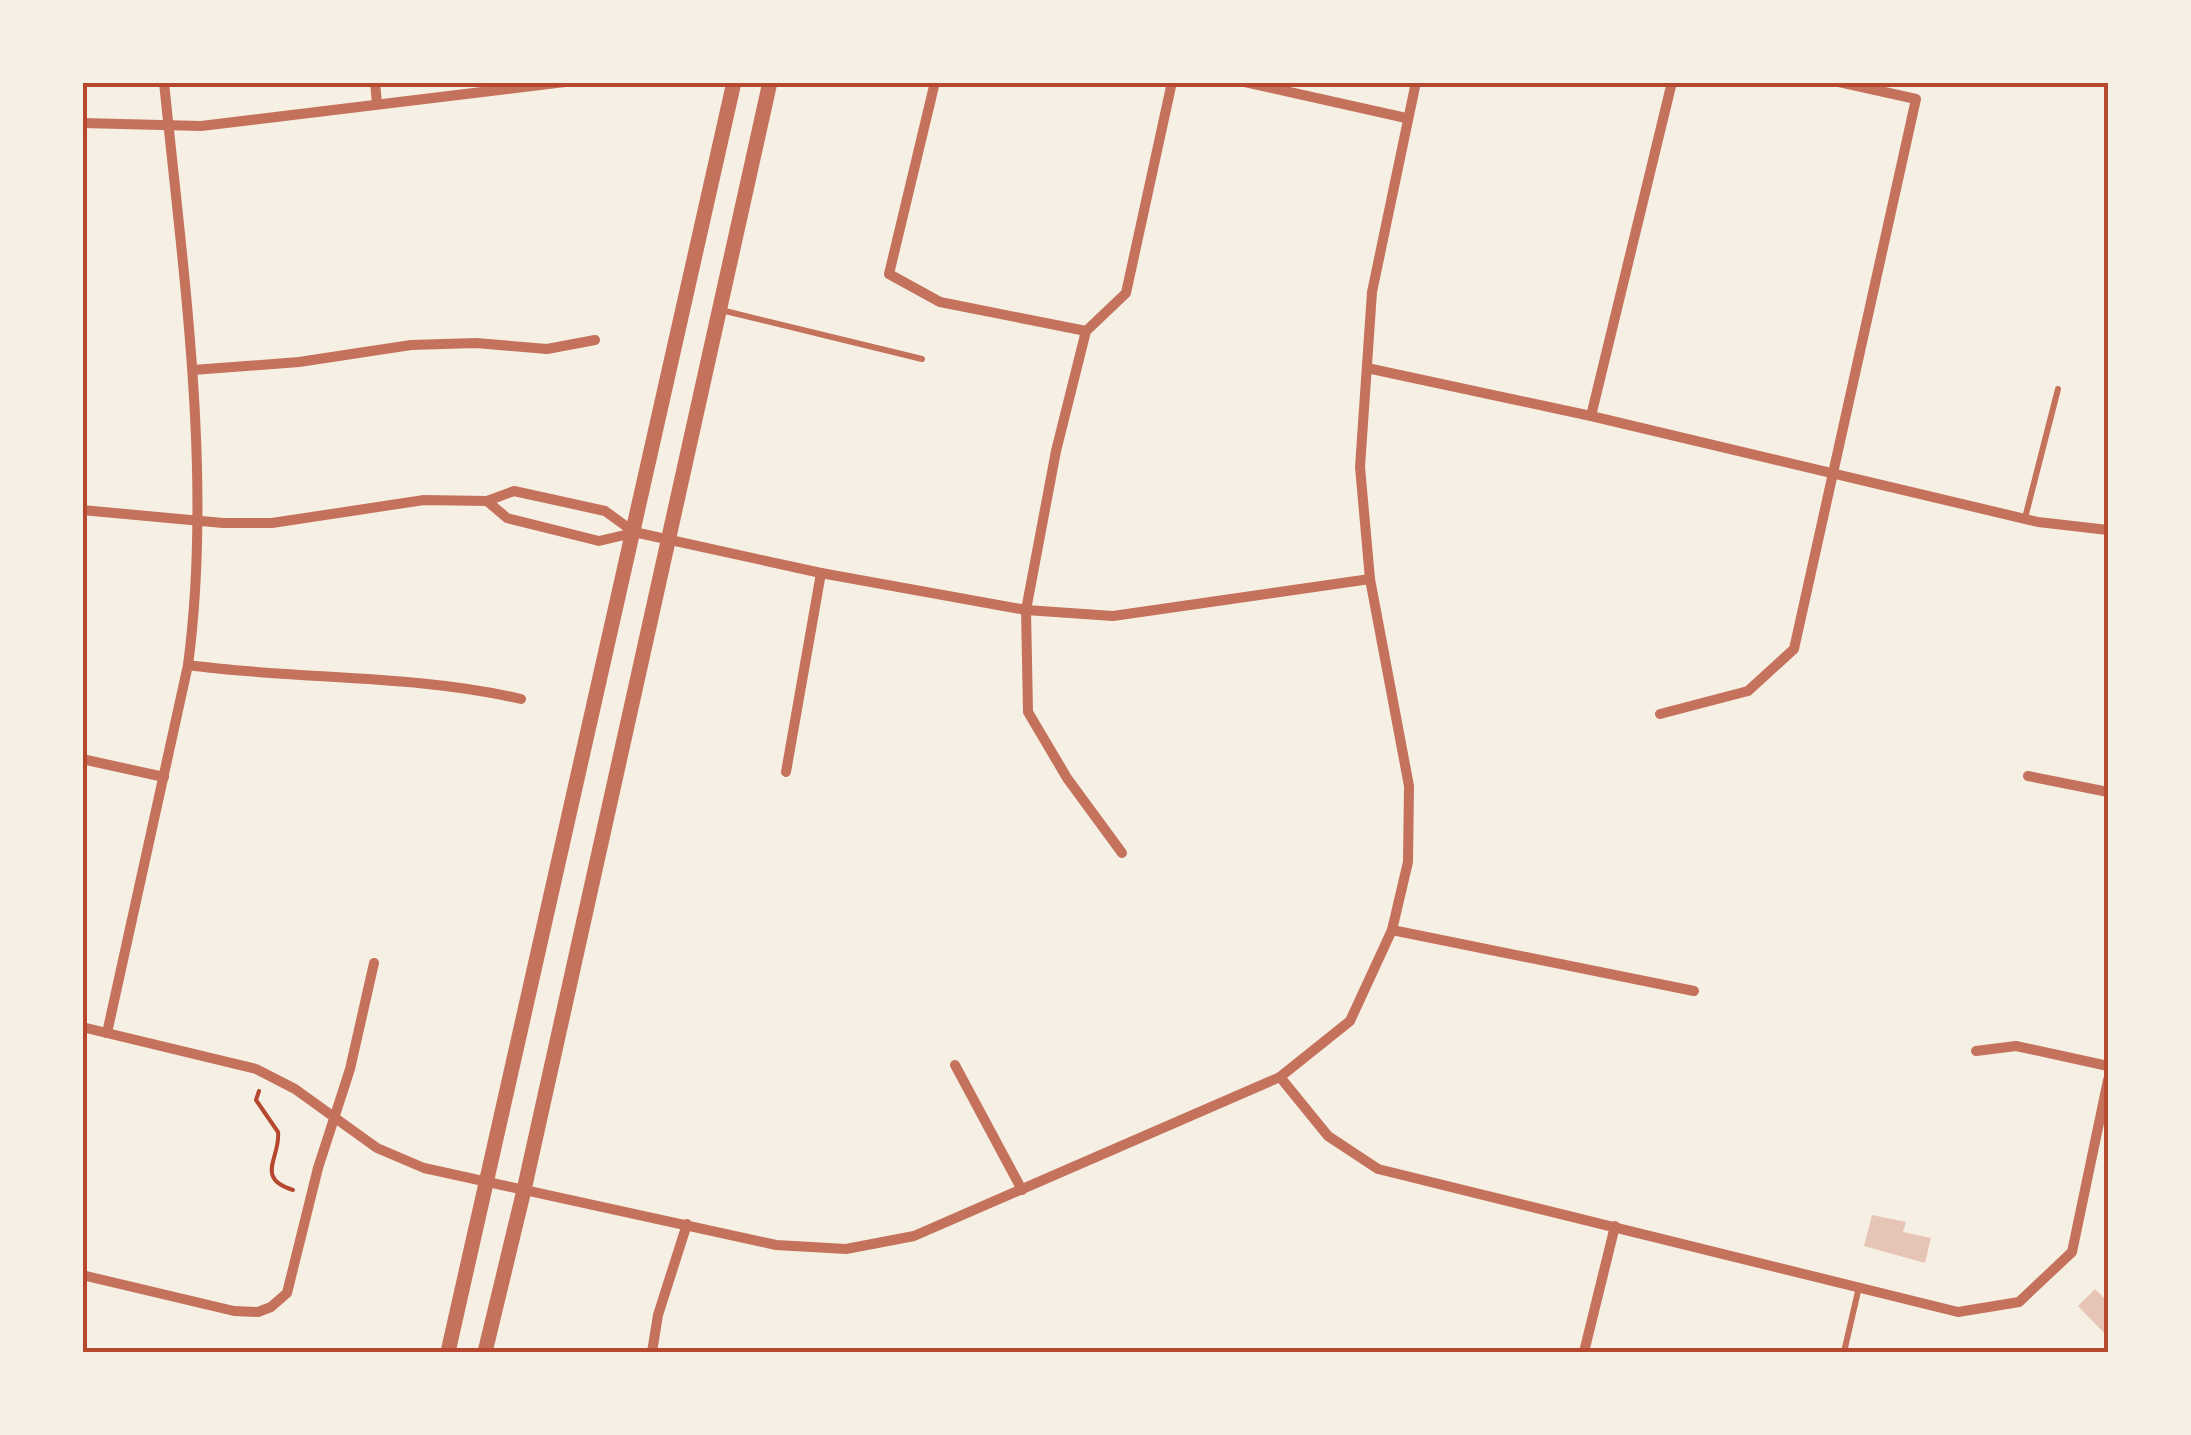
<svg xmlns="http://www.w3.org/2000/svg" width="2191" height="1435" viewBox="0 0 2191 1435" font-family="Manrope,sans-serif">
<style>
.building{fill:#e6c5b7}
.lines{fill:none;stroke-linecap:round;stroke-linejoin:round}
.path{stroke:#b5482f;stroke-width:4}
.service{stroke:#c5725c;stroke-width:6}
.minor{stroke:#c5725c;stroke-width:10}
.tertiary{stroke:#c5725c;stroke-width:15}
.neatline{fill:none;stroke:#b5482f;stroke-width:4}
</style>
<rect width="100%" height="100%" fill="#f6efe4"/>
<g class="building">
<path d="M1872,1215L1906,1222L1903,1232L1931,1238L1925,1263L1864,1246Z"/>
<path d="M2095,1289L2108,1302V1337L2078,1306Z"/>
</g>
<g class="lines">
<path class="path" d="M259,1091L256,1100L278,1132C281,1157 254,1178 293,1190"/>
<g class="service">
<path d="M721,310L922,359"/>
<path d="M2025,518L2058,389"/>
<path d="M1844,1352L1859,1287"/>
</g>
<g class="minor">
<path d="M375,82L377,104"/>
<path d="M935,82L889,274L940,302L1086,331"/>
<path d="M1245,82L1406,118"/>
<path d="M82,123L201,126L565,82"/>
<path d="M1367,368L1591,416L2038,522L2108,530"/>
<path d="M193,370L299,362L411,345L476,343L547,349L595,340"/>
<path d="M1591,416L1672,82"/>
<path d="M487,501L507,518L599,541L633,533"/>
<path d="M82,510L223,523H272L424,500L487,501L514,491L605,511L634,532L821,573L1026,610L1113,616L1370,579"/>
<path d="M188,665C298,680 413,674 521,699"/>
<path d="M1660,714L1748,691L1794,649L1916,99L1839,82"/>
<path d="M82,759L164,777"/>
<path d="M786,772L821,573"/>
<path d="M2028,776L2108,792"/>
<path d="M1122,853L1067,778L1028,712L1026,610L1056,451L1086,331L1126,293L1172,82"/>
<path d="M1392,930L1694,991"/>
<path d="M82,1027L256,1069L295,1089L377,1148L424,1168L776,1245L846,1249L914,1236L1280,1077L1350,1021L1392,930L1408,862L1409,786L1370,579L1360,467L1372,292L1416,82"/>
<path d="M107,1033L188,665C213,476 183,272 164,82"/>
<path d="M1976,1051L2016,1046L2108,1066"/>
<path d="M955,1065L1022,1190"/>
<path d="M1280,1077L1328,1136L1378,1169L1958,1312L2019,1302L2072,1252L2108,1080"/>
<path d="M82,1275L234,1311L258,1312L271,1307L287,1293L318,1168L350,1069L374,963"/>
<path d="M652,1352L658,1315L687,1224"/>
<path d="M1584,1352L1615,1226"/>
</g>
<g class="tertiary">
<path d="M448,1352L734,82"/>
<path d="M485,1352L524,1190L770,82"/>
</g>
</g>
<rect width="2191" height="1435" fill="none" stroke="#f6efe4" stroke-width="170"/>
<rect x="85" y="85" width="2021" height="1265" class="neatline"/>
</svg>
